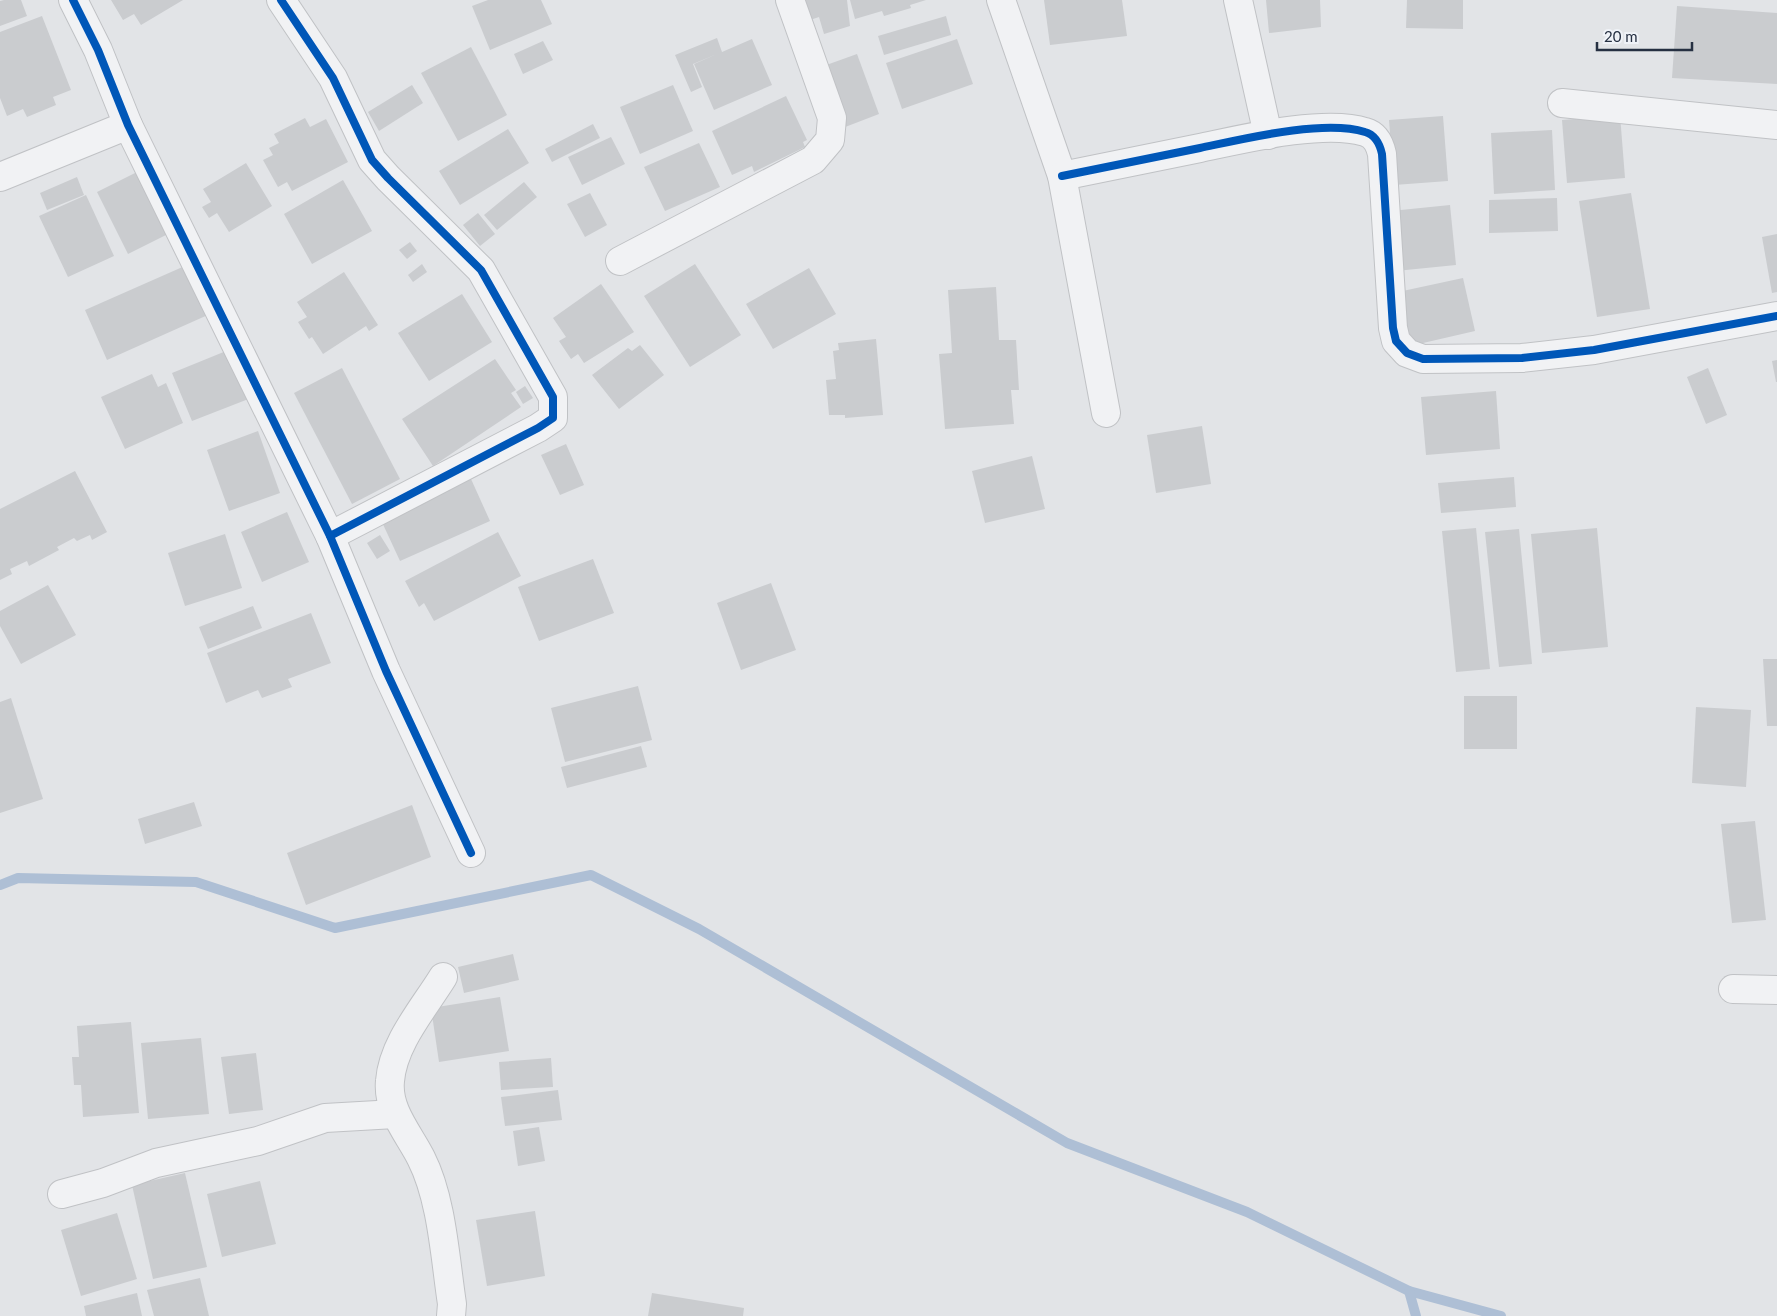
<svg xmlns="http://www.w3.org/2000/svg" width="1777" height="1316" viewBox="0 0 1777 1316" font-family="Lato,sans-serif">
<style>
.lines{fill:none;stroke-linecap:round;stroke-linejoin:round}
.stream{stroke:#aebfd5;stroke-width:10}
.building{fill:#cacccf}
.street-casing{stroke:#c0c2c5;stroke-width:30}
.street{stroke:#f1f2f4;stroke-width:28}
.cycleway-casing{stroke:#eff2f7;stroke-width:11}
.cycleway{stroke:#0057b8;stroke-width:8}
</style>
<rect width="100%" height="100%" fill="#e2e4e7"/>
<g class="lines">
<g class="stream">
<path d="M0,885L18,878L196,882L335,928L591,875L699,929L1067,1143L1247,1212L1409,1291L1501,1316"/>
<path d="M1409,1291L1416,1316"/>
</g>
</g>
<g class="building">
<path d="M4,0H21L27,16L0,26V1Z"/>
<path d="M111,0H183L141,25L134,14L123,20Z"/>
<path d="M488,0H541L552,24L490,50L472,6Z"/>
<path d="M804,0H847L850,26L824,34L819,17L810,20Z"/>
<path d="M850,0H926L910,5L911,8L884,16L882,11L855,19Z"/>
<path d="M1044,0H1122L1127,36L1050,45Z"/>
<path d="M1266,0H1320L1321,27L1269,33Z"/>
<path d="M1407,0H1463V29L1406,28Z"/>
<path d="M1677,6L1777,13V84L1672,78Z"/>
<path d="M42,16L71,90L53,97L56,105L27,117L23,109L7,116L0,98V32Z"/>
<path d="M946,16L951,35L884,55L878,36Z"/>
<path d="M717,38L722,52L752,39L772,85L714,110L694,64L717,54L693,64L702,87L691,92L675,55Z"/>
<path d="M957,39L973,84L902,109L886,63Z"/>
<path d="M543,41L553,60L523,74L514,54Z"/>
<path d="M471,47L507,115L458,141L421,73Z"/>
<path d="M857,54L879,114L840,129L818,68Z"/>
<path d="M412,85L423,103L379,131L368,112Z"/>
<path d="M673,85L693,131L640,154L620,107Z"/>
<path d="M786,96L807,140L803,142L805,147L754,172L752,166L732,175L712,131Z"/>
<path d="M1620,115L1625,178L1567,183L1562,120Z"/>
<path d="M1443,116L1448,181L1394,185L1389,120Z"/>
<path d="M305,118L310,127L326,119L348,162L292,191L287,182L278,187L263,160L273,155L269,148L279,143L274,134Z"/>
<path d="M593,124L600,138L552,162L545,149Z"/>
<path d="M508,129L529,163L460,205L439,171Z"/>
<path d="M1552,130L1555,190L1494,194L1491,133Z"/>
<path d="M611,137L625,164L582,185L568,157Z"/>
<path d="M699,143L720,187L665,211L644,167Z"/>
<path d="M246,163L272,206L229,232L217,213L209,218L202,207L211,202L203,189Z"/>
<path d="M143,169L174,231L128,254L97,192Z"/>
<path d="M77,177L84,195L47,210L40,193Z"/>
<path d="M343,180L372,231L312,264L284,214Z"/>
<path d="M524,182L537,197L497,230L484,215Z"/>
<path d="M590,193L607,225L585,237L567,204Z"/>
<path d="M1631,193L1650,309L1597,317L1579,201Z"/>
<path d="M86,195L114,256L68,277L39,216Z"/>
<path d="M1557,198L1558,231L1489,233V200Z"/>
<path d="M1450,205L1456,265L1396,271L1391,211Z"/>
<path d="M478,213L495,234L480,246L463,225Z"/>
<path d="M1777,234V292L1772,293L1762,237Z"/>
<path d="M410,242L417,251L407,259L399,250Z"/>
<path d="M422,264L427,272L413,282L408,275Z"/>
<path d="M695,264L741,335L690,367L644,296Z"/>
<path d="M187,265L210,314L107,360L85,310Z"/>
<path d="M809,268L836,314L773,349L746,304Z"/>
<path d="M344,272L378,325L369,331L366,326L323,354L312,337L309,339L298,322L307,317L297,302Z"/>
<path d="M1463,278L1475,331L1410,346L1398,292Z"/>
<path d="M601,284L634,332L584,363L578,354L571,359L559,341L566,337L553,318Z"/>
<path d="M996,287L999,340H1016L1019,390H1011L1014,424L945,429L939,354L952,353L948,290Z"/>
<path d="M462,294L492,342L429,381L398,333Z"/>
<path d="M876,339L883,415L845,418V415H829L826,380L836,379L833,351L839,350L838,343Z"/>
<path d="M640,345L664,375L619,409L592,375L628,348L632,351Z"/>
<path d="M231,349L251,398L192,421L172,373Z"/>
<path d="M495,359L516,390L511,393L521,407L433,466L402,419Z"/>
<path d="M1777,360V382H1776L1772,361Z"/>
<path d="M342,368L400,479L352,504L294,393Z"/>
<path d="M1708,368L1727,415L1706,424L1687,377Z"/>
<path d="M152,374L158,387L166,383L183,423L125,449L101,397Z"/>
<path d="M525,386L533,398L523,404L516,392Z"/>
<path d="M1496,391L1500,449L1426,455L1421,397Z"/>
<path d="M1202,426L1211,484L1156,493L1147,435Z"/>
<path d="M258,431L280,493L229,511L207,450Z"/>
<path d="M566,444L584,485L560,495L541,455Z"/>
<path d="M1032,456L1045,509L985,523L972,471Z"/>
<path d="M75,471L107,532L92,540L90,535L77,541L74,538L57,547L59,550L29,566L27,561L10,569L12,574L0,580V509Z"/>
<path d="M1514,477L1516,507L1441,513L1438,483Z"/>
<path d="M471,479L490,521L400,561L381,520Z"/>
<path d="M287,512L309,562L262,582L241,532Z"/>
<path d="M1476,528L1490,669L1456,672L1442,531Z"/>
<path d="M1597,528L1608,647L1542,653L1531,534Z"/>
<path d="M1519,529L1532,664L1499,667L1485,532Z"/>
<path d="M498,532L521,576L434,621L424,603L419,607L405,581Z"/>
<path d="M225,534L242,588L185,606L168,553Z"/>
<path d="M380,535L390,551L377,559L367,543Z"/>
<path d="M593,559L614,613L539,641L518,587Z"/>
<path d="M771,583L796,650L741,670L717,603Z"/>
<path d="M48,585L76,635L21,664L0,626V611Z"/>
<path d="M253,606L262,628L208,649L199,627Z"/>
<path d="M311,613L331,663L288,679L292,687L262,698L258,690L226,703L207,653Z"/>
<path d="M1763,659H1777V726H1767Z"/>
<path d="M638,686L652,740L565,762L551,708Z"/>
<rect x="1464" y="696" width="53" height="53"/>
<path d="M11,698L43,799L0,813V702Z"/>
<path d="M1696,707L1751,710L1746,787L1692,783Z"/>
<path d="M641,746L647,767L567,788L561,767Z"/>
<path d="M194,802L202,826L145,844L138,819Z"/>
<path d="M412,805L431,857L306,905L287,853Z"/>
<path d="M1755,821L1766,920L1732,923L1721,824Z"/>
<path d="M513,954L519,980L464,993L458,967Z"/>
<path d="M500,997L509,1051L439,1062L431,1008Z"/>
<path d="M131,1022L139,1113L83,1117L81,1085H74L72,1057H79L77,1026Z"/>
<path d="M201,1038L209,1114L148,1119L141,1043Z"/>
<path d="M256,1053L263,1110L229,1114L221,1057Z"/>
<path d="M551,1058L553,1087L501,1090L499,1062Z"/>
<path d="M558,1090L562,1120L505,1126L501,1097Z"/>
<path d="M539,1127L545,1161L518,1166L513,1131Z"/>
<path d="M185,1173L207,1267L153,1279L132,1185Z"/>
<path d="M260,1181L276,1244L222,1257L207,1194Z"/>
<path d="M535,1211L545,1276L487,1286L476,1220Z"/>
<path d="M117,1213L137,1279L81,1296L61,1230Z"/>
<path d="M200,1278L209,1316H154L147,1290Z"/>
<path d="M137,1293L142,1316H86L84,1306Z"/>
<path d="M652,1293L744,1308L743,1316H648Z"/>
</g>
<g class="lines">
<defs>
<g id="street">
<path d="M73,0L98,50L128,125L330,536L386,671L471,853"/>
<path d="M281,0L333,78L372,160L388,178L481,270L553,397V418L538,428L330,536"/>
<path d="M1001,0L1062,176L1106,413"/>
<path d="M1238,0L1268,135"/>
<path d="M1562,103L1777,125"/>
<path d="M1062,176C1108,167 1154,157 1200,148C1243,139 1324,119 1365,132C1376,135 1380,145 1382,154L1393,328L1396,341L1407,353L1423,359L1522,358L1594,350L1777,316"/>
<path d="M0,177L128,125"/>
<path d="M620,261L813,160L830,140L832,118L790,0"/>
<path d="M443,977C424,1008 393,1043 390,1081C387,1110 409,1134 421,1158C442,1199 445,1258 452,1304L451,1316"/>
<path d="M1733,989L1777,990"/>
<path d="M62,1194L103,1183L156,1163L258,1141L325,1118L395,1114"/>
</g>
</defs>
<use href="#street" class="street-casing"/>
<use href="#street" class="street"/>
<defs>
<g id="cycleway">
<path d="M73,0L98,50L128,125L330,536L386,671L471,853"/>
<path d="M281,0L333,78L372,160L388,178L481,270L553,397V418L538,428L330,536"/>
<path d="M1062,176C1108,167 1154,157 1200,148C1243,139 1324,119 1365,132C1376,135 1380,145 1382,154L1393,328L1396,341L1407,353L1423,359L1522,358L1594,350L1777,316"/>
</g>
</defs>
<use href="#cycleway" class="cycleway-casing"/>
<use href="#cycleway" class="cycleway"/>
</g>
<path d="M1597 42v8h95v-8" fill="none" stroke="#263042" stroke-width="2.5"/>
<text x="1604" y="42" font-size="15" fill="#263042" stroke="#eff2f7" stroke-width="4" paint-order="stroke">20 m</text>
</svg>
